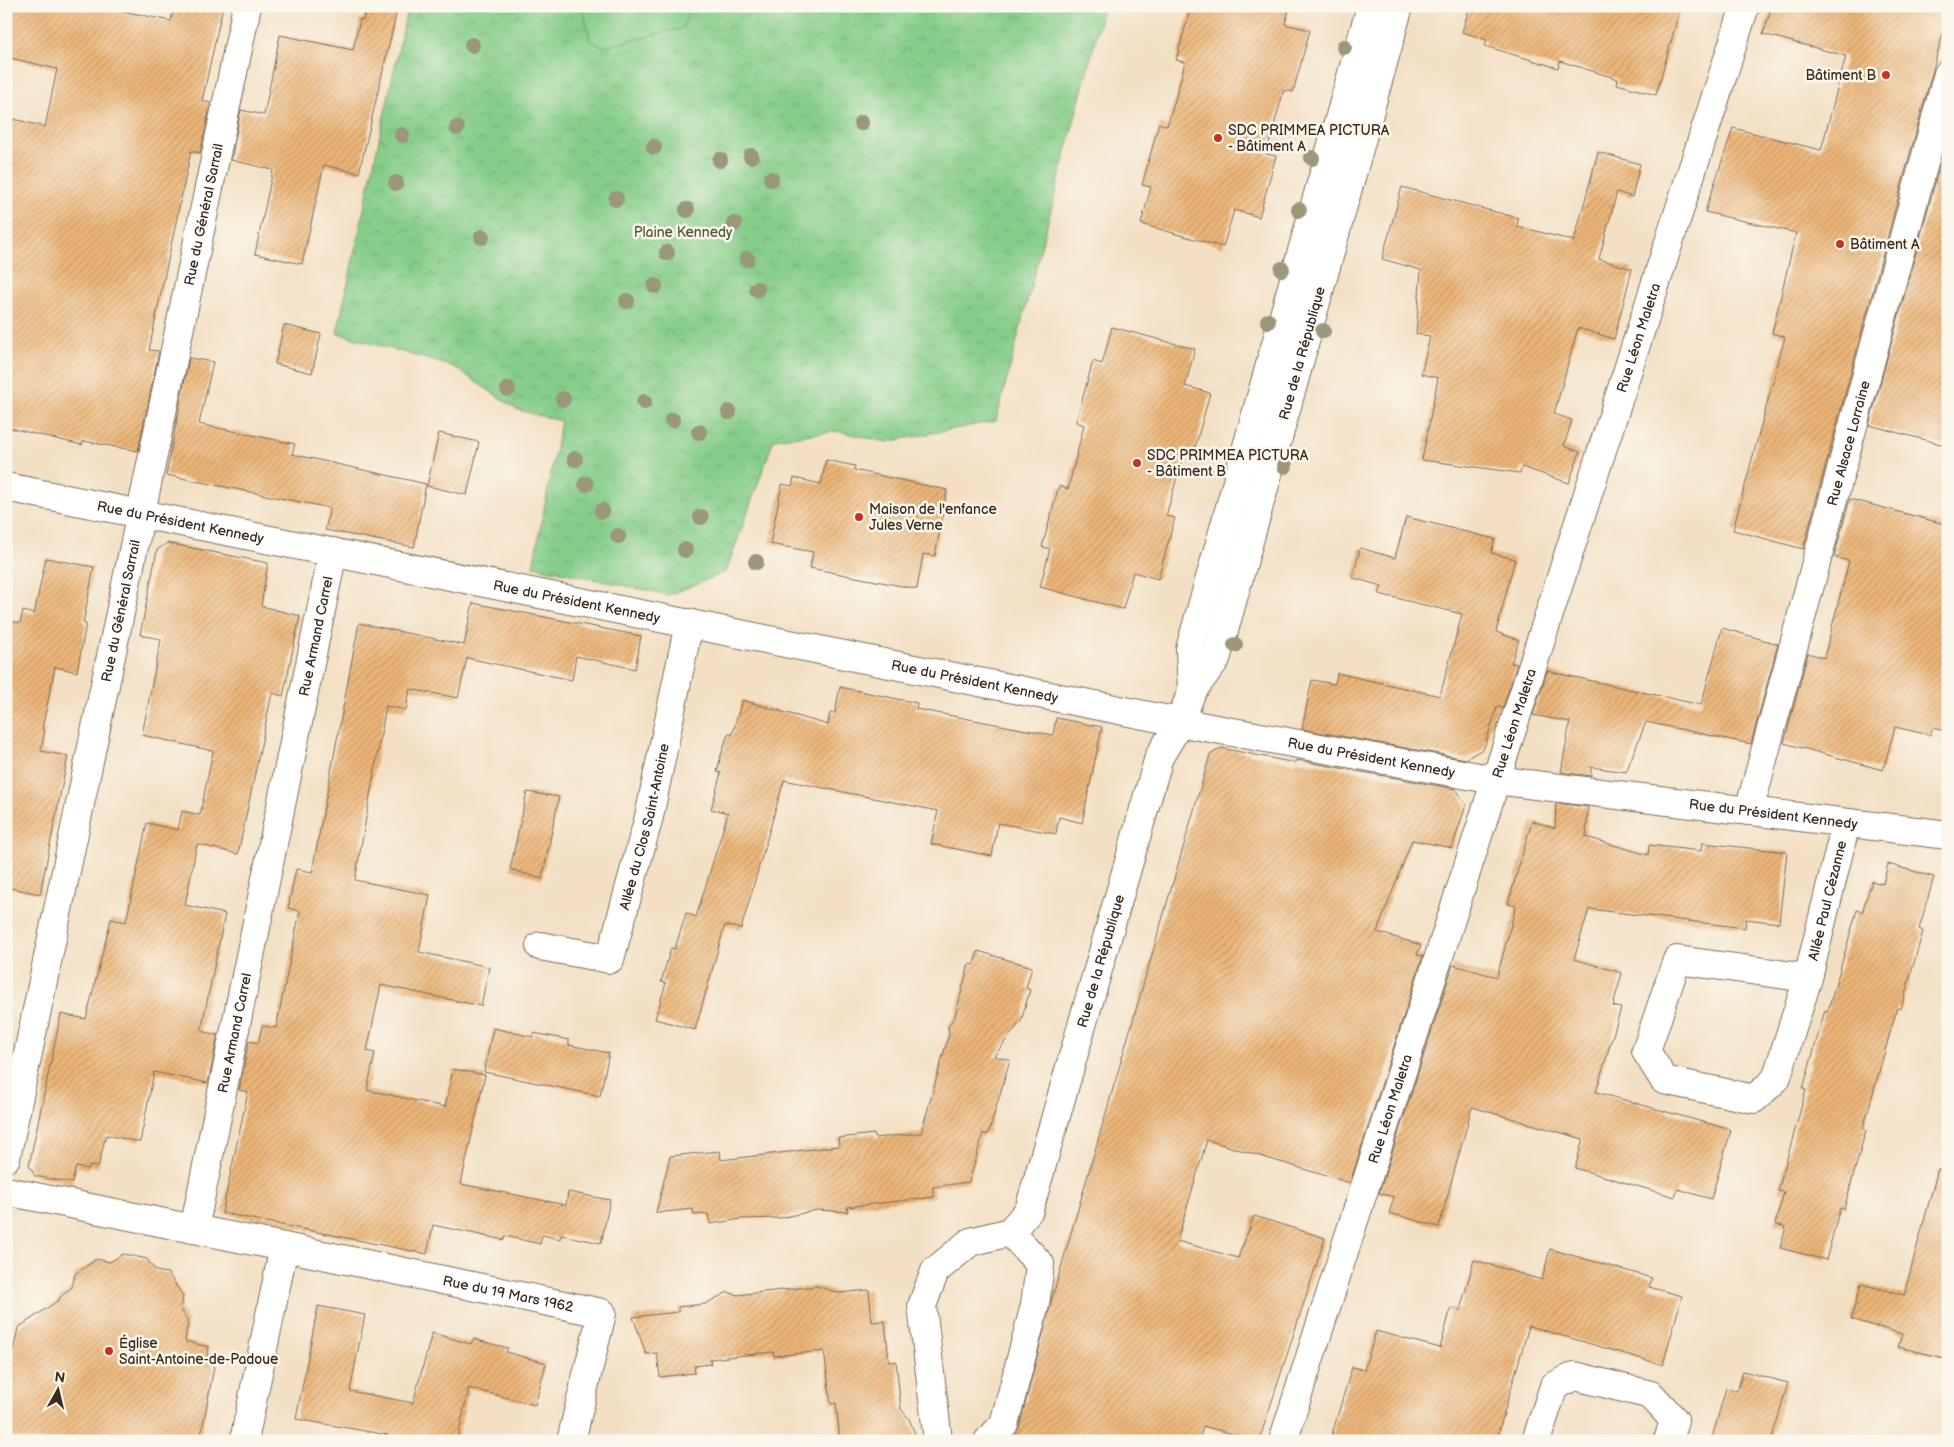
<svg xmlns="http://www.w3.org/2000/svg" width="1954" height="1447" viewBox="0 0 1954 1447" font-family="'Balsamiq Sans',sans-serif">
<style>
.park{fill:url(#park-crowns);stroke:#607c54}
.pitch{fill:#85cd89;stroke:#607c54}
.building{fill:url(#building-hatch)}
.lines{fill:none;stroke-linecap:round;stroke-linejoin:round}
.minor-casing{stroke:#7b6a58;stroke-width:30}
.minor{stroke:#fff;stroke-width:28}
.tree{fill:#9a977a}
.poi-dot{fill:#c8321e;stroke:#fbf7ec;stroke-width:2}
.labels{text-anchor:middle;stroke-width:5;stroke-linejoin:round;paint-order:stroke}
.poi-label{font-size:14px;fill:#3b2a1e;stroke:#fbf7ec;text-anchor:start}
.street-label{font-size:14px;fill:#3b2a1e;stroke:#fbf7ec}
.park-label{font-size:14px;fill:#515b3e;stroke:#fbf7ec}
</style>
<defs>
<pattern id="park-crowns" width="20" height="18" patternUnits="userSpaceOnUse" patternTransform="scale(1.25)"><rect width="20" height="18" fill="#85cd89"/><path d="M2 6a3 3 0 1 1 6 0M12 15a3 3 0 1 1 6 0" fill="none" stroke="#74b076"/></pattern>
<pattern id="building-hatch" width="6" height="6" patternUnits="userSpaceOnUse" patternTransform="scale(1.25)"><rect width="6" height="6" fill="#edb678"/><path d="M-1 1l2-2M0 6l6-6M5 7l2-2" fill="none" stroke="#c19462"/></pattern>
</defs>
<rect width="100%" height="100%" fill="#fbf7ec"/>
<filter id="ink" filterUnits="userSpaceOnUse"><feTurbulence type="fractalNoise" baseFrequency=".02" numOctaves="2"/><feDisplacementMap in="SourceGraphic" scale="10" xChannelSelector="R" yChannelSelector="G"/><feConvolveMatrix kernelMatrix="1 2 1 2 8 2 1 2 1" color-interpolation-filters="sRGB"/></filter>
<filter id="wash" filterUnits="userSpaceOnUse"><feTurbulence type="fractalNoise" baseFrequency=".0096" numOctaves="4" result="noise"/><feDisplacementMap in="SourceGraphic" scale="20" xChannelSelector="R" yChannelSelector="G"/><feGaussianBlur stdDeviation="1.12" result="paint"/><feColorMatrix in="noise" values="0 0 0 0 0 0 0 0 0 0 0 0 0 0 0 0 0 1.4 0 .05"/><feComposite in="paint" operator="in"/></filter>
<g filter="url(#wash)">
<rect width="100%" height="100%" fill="#f3e0c4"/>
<path class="park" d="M408,6H1104L996,421L886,442L837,431L774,439L726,572L669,595L533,566L561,421L518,410L454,367L337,333Z"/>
<path class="pitch" d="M585,6H686L688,15L682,28L603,47L590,40L583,9Z"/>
<g id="blocks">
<g class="building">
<path d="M6,6H99L171,21L174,6H223L202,101L211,103L200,153L191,151L149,350L159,351L138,451L83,441L82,445L6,427V196L13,164L6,163V117L45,127L57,69L6,57Z"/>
<path d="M367,6H398L359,173L324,165L302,264L255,254L273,170L231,160L241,110L264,115L280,35L353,50L360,19L363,20Z"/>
<path d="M1191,6H1290L1285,24L1310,30L1293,92L1284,90L1266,154L1276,156L1259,217L1234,210L1223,247L1141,224L1151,187L1142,185L1159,123L1167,126L1177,93L1185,62L1176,60Z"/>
<path d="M1470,6H1681L1656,95L1617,84L1618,79L1560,61L1558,68L1485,46L1487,40L1462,32Z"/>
<path d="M1772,6H1948V15L1933,69L1803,549L1733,530L1785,337L1772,333L1796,233L1705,212L1733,128L1821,150L1846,56L1763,34Z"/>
<path d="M1948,135V446L1869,425Z"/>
<path d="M1598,152L1640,164L1632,197L1617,192L1599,259L1632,269L1614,339L1578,328L1554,414L1572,420L1564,446L1580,452L1569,483L1522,467L1520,473L1422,460L1438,378L1421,374L1430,336L1416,334L1421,270L1382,259L1402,187L1518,218L1517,226L1574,241Z"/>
<path d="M284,325L321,334L312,373L275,364Z"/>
<path d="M1112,327L1195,349L1185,386L1210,393L1193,455L1184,452L1166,516L1175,518L1158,579L1133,572L1123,609L1040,587L1050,549L1042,547L1059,486L1068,489L1084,425L1076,422L1093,361L1102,364Z"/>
<path d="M189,358L213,362L199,424L295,444L292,454L426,484L414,547L325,530L330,508L166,475Z"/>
<path d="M439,433L479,442L467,495L427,486Z"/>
<path d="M826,460L855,466L854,470L947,490L935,556L923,554L917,589L810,568L813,552L770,544L782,484L792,486L794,478L821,484Z"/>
<path d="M1850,499L1948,525V732L1933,728L1930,735L1895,727L1883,770L1784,743L1808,653L1824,658L1849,561L1834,557Z"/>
<path d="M1406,517L1495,539L1491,553L1515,559L1496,632L1519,640L1511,663L1517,664L1503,708L1497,707L1484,748L1466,759L1302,729L1312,680L1335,684L1337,673L1440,696L1462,614L1379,594L1382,586L1353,578L1360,548L1395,558Z"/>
<path d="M167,543L268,563L261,606L300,616L283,696L272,693L238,854L197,844L185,905L225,914L201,1031L218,1035L208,1083L154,1072L140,1142L106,1135L98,1167L89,1166L88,1169L76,1167L72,1183L35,1176L29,1165L61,1014L86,1019L111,919L126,922L147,823L178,830L182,811L200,815L213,751L142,735L161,639L140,635L157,550Z"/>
<path d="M46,558L94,567L83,623L86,624L77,672L55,667L42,729H45L41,751L68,756L40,894L6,887V620L20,623L23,611L34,614Z"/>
<path d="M473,603L641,636L635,669L576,656L572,680L467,658L458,698L410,689L406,710L386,706L355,880L430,895L419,952L489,967L481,1006L381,985L367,1051L375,1053L367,1090L445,1107L453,1069L485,1075L461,1184L566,1205L568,1192L610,1200L601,1243L561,1235L560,1239L542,1235L540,1244L505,1236L504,1240L433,1225L427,1254L222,1213L248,1092L239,1090L249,1041L258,1043L262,1026L276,1028L300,911L288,908L296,869L312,872L359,623L464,645Z"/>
<path d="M1722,628L1778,644L1751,744L1646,722L1626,772L1591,767V776L1561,772L1570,722L1533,715L1547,671L1701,705Z"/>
<path d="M840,687L917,703L916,709L1053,735L1056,718L1102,727L1082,823L1059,817L1056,834L998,823L992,856L931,844L938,811L784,780L741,929L725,925L695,1030L655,1019L666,983L661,982L671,948L675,949L686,913L696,917L728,813L711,809L721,773L717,772L721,755L728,734L732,735L742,700L828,725L830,713H835Z"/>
<path d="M1221,748L1295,763L1296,760L1456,789L1466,805L1452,848L1412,840L1377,932L1421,945L1417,955L1423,956L1350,1183L1207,1140L1177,1241L1238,1258L1254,1216L1325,1238L1259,1441L1203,1426L1199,1441H1011L1019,1428L1051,1302L1210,755Z"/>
<path d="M527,792L559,797L542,879L510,869Z"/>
<path d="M1556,803L1588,807L1586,837L1648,855L1649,845L1701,851L1702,843L1787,852L1779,923L1746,919L1745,928L1589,909L1574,959L1622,973L1613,1006L1621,1008L1596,1092L1731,1130L1711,1199L1678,1189L1675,1197L1575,1168L1583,1139L1472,1107L1439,1227L1389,1213L1394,1197L1379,1193L1453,965L1497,977L1516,906L1508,904L1532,821L1555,828Z"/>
<path d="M1888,864L1934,877L1919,929L1923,931L1901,1009L1897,1008L1863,1129L1866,1130L1844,1209L1840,1208L1826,1260L1780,1248L1786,1227L1775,1224L1784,1192L1778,1191L1806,1090L1803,1089L1820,1028L1825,1010L1828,1011L1857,910L1862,912L1872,881L1883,884Z"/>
<path d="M978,951L1032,967L1026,988L1030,990L1021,1021L994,1056L1010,1060L988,1135L983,1133L969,1182L933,1187L934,1197L847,1207L848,1212L817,1210L780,1218L741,1219L710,1224L708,1214L694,1215L693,1209L656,1213L670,1156L720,1151L721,1160L839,1146L838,1138L874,1134L875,1138L921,1133L949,1034L948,1026L955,1016L969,964L974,965Z"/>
<path d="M493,1028L533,1037L534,1033L569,1040V1045L609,1053L600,1096L484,1072Z"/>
<path d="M1938,1169L1948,1170V1359L1898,1347L1902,1334L1851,1319L1861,1284L1904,1295Z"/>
<path d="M1550,1249L1652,1278L1649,1287L1682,1296L1663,1365L1529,1326L1496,1441H1330L1352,1367L1364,1370L1376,1331L1440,1348L1451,1308L1460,1310L1474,1260L1542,1280Z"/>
<path d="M123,1254L147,1259L156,1271L168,1273L183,1296L181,1309L188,1322L185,1341L209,1347L207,1357L214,1367L200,1441H32L6,1436V1386L18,1328L59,1300L60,1297L72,1287L75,1274L97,1259L110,1262Z"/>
<path d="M817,1286L838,1293L869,1290L872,1322L885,1321L889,1362L896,1361L901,1409L909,1419L918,1441H840L836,1403L831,1404L824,1351L774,1356L773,1352L710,1359L711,1364L694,1366L695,1373L660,1377L657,1353L646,1354L633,1317L678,1312V1307L705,1304L728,1292L737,1295Z"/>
<path d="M318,1306L365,1315L350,1391L413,1403L432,1333L471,1344L473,1339L508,1348L506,1352L546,1363L535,1405L469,1388L457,1441H386L388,1435L296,1419Z"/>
<path d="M1743,1371L1788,1383L1771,1441H1711L1726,1388L1737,1391Z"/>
</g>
</g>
</g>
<g filter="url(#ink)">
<use href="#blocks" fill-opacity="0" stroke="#7b6a58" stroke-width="1"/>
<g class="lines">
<defs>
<g id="minor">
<path id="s1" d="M6,487L1194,725L1495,780L1948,835"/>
<path d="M1192,691L1190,649L1371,6"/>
<path id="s2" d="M1749,811L1948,74"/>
<path id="s3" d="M540,946L610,959L649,817L689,623"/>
<path id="s4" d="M1808,978L1776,1079L1754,1099L1664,1080L1646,1051L1677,960L1808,978L1846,823"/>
<path id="s5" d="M6,1158L247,6"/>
<path d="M6,1191L194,1229"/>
<path id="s6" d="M284,1247L602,1313L571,1441"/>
<path id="s7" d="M244,1441L284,1247L194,1229L333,552"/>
<path id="s8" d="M938,1441L922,1306L935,1271L970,1242L1010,1232L1029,1210L1159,757L1180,722L1192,691L1216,659L1399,6"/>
<path d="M988,1441L1004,1424L1035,1305L1040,1264L1010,1232"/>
<path id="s9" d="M1283,1441L1745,6"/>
<path d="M1536,1441L1554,1386L1575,1376L1651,1395L1674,1420L1668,1441"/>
</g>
</defs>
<use href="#minor" class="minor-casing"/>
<use href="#minor" class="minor"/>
</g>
<g class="tree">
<circle cx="472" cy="45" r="8"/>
<circle cx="1344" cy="47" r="8"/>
<circle cx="861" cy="123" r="8"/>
<circle cx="457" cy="128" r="8"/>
<circle cx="402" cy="135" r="8"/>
<circle cx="654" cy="147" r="8"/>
<circle cx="751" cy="156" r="8"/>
<circle cx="1312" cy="158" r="8"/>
<circle cx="720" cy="160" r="8"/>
<circle cx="771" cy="179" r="8"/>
<circle cx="396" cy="183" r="8"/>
<circle cx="616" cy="199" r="8"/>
<circle cx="687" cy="210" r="8"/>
<circle cx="1299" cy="210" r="8"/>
<circle cx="734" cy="224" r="8"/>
<circle cx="482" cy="237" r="8"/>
<circle cx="667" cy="253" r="8"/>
<circle cx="747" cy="259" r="8"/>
<circle cx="1282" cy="269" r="8"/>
<circle cx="655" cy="286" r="8"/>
<circle cx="757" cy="289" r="8"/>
<circle cx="627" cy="301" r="8"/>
<circle cx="1268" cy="321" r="8"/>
<circle cx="1323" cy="331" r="8"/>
<circle cx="508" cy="389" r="8"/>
<circle cx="563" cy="399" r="8"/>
<circle cx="644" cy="402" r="8"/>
<circle cx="729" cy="412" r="8"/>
<circle cx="672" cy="420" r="8"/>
<circle cx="699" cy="432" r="8"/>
<circle cx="575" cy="459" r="8"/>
<circle cx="1285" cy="466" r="8"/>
<circle cx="586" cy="484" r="8"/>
<circle cx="602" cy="511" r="8"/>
<circle cx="701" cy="517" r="8"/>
<circle cx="618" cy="536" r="8"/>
<circle cx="685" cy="550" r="8"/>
<circle cx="756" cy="562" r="8"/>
<circle cx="1235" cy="645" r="8"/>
</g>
</g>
<g class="poi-dot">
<circle cx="1886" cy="75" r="5"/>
<circle cx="1218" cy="138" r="5"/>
<circle cx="1840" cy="244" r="5"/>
<circle cx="1137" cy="463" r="5"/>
<circle cx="859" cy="517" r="5"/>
<circle cx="109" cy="1351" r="5"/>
</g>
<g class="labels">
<g class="poi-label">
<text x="1876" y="80" text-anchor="end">Bâtiment B</text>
<text x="1228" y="135">SDC PRIMMEA PICTURA<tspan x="1228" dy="16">- Bâtiment A</tspan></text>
<text x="1850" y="249">Bâtiment A</text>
<text x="1147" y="460">SDC PRIMMEA PICTURA<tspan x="1147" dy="16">- Bâtiment B</tspan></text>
<text x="869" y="514">Maison de l'enfance<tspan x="869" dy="16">Jules Verne</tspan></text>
<text x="119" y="1348">Église<tspan x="119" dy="16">Saint-Antoine-de-Padoue</tspan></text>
</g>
<g class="street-label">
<text dy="5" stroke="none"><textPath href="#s5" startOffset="964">Rue du Général Sarrail</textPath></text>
<text dy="5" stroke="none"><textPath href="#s9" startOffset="1159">Rue Léon Maletra</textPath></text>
<text dy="5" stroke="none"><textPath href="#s8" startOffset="1192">Rue de la République</textPath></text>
<text dy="5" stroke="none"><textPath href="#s2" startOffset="381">Rue Alsace Lorraine</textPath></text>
<text dy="5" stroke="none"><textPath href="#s1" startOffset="178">Rue du Président Kennedy</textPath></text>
<text dy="5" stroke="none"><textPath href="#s1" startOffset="582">Rue du Président Kennedy</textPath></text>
<text dy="5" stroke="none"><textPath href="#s5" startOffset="559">Rue du Général Sarrail</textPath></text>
<text dy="5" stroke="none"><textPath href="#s7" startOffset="895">Rue Armand Carrel</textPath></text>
<text dy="5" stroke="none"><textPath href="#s1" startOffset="988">Rue du Président Kennedy</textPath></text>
<text dy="5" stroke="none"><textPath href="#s9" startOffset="754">Rue Léon Maletra</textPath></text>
<text dy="5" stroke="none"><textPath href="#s1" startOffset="1392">Rue du Président Kennedy</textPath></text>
<text dy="5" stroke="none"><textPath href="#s1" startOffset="1798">Rue du Président Kennedy</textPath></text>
<text dy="5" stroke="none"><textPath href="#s3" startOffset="208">Allée du Clos Saint-Antoine</textPath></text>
<text dy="5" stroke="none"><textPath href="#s4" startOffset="570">Allée Paul Cézanne</textPath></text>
<text dy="5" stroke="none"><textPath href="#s8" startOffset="548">Rue de la République</textPath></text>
<text dy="5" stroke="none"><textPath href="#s7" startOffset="490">Rue Armand Carrel</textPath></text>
<text dy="5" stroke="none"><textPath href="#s9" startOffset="349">Rue Léon Maletra</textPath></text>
<text dy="5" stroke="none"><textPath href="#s6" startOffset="229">Rue du 19 Mars 1962</textPath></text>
</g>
<g class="park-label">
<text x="683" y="237">Plaine Kennedy</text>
</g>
</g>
<rect width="1954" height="1447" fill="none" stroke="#fbf7ec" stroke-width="25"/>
<g transform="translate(58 1390) rotate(8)" stroke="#fbf7ec" stroke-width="4" paint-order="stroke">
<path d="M0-4L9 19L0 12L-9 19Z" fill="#3b2a1e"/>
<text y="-8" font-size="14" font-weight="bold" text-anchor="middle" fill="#3b2a1e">N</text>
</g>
</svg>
